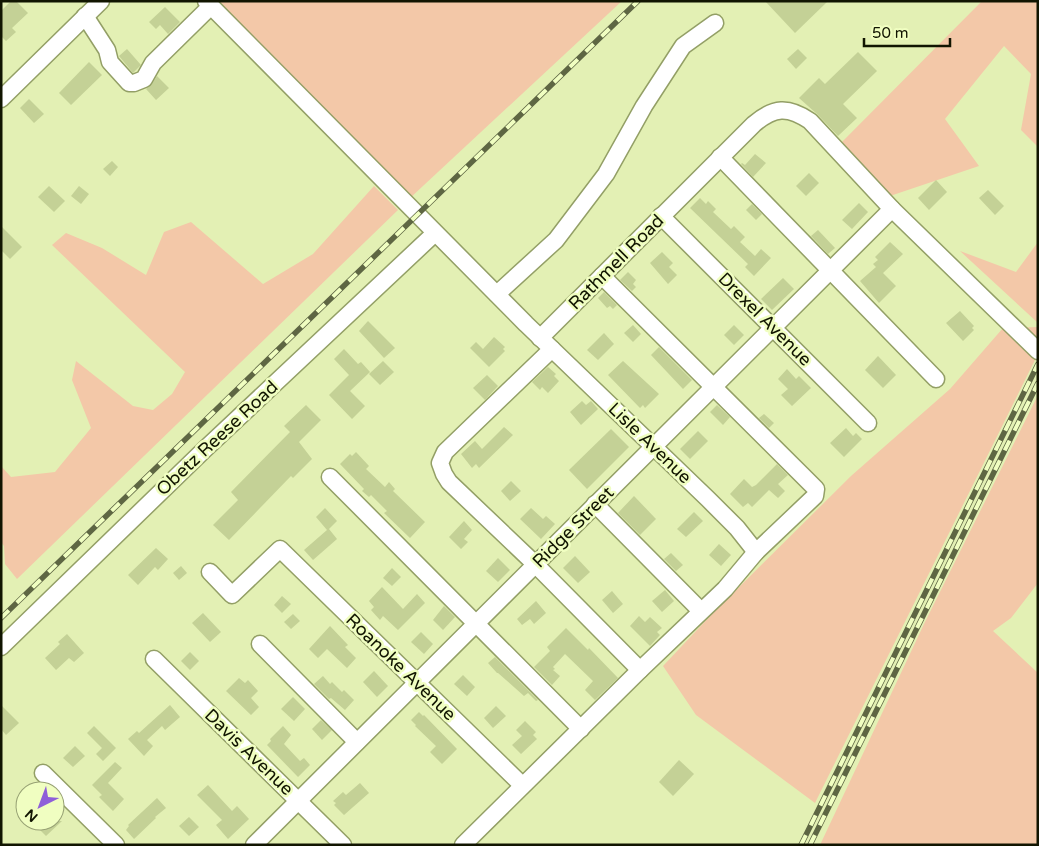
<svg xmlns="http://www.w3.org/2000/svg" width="1039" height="846" viewBox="0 0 1039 846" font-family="'Varela Round',sans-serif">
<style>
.green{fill:#f3c8a8}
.building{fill:#c4d196}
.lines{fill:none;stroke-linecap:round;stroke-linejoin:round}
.minor-casing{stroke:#939f66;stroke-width:19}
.minor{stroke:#fff;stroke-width:16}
.rail-casing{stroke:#5e6643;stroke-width:5.5}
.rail{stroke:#f0fec1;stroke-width:4;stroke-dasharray:11;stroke-linecap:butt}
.labels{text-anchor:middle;stroke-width:5;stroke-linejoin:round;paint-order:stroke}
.street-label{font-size:18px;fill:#111501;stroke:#f0fec1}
</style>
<rect width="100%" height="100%" fill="#e3f0b4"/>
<g class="green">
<path d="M215,1H622L409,199Z"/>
<path d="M982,1H1038V147L1021,130L1031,74L1004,46L945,119L979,166L890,196L839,145Z"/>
<path d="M374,186L398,210L17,579L5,564L4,546L1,542V466L11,477L55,472L91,428L72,380L76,361L133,406L153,410L172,394L185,372L52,245L66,233L102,248L146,275L164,232L191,222L263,284L313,254Z"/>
<path d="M1038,242V323L960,251L1016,272Z"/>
<path d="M1038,327V354L1030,370L815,803L696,715L663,666L713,613L851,476L950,389L1003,328Z"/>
<path d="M1038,395V583L1011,618L993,631L1038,673V845H820L924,624Z"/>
</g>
<g class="building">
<path d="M11,1H16L28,13L12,28L16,32L6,41L1,36V11Z"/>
<path d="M765,1H828L795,33Z"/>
<path d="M165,7L180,22L168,34L160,25L156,29L149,22Z"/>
<path d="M127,49L141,65L133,73L119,56Z"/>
<path d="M798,49L807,58L796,69L787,59Z"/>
<path d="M858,52L877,71L843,104L857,118L838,136L817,114L799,98L819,78L825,84Z"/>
<path d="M89,62L102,75L71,105L59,93Z"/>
<path d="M157,76L169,88L156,100L146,89L152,84Z"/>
<path d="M29,99L44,114L34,123L20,108Z"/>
<path d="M755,154L766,163L753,177L741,164L742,163L745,165Z"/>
<path d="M112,161L118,167L110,176L103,169Z"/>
<path d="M809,173L819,183L806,196L796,186Z"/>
<path d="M936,180L947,192L929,210L918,198Z"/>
<path d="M49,186L65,201L54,212L38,197Z"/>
<path d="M79,186L89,194L81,204L71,196Z"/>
<path d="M988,190L1004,206L995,215L979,198Z"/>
<path d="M700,198L706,204L708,201L716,209L713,212L731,229L734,226L745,237L740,242L755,256L761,249L771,258L754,276L745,267L748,264L690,208Z"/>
<path d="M859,203L868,212L852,229L842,220Z"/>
<path d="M752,204L762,214L756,220L746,210Z"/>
<path d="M1,226L22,247L10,259L1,250Z"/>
<path d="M818,230L835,248L828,254L811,236Z"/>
<path d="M890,242L903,254L883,273L896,286L879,303L860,281L876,267L873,264L878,260L875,257Z"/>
<path d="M662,252L673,263L669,267L677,275L668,284L650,263Z"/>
<path d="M628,272L636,280L633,284L636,287L632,291L620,280Z"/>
<path d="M783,278L794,289L772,310L761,299Z"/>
<path d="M604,292L617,305L613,309L610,306L607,308L598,298Z"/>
<path d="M960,311L974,326L972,328L974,330L963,341L946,323Z"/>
<path d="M368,321L395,348L384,358L359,331Z"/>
<path d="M633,325L641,334L633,342L624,333Z"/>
<path d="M734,325L744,335L734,345L724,335Z"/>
<path d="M604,333L614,344L598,360L587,350Z"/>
<path d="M494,337L505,347L503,349L505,351L489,367L470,348L476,342L483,349Z"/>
<path d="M659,347L692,380L683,389L651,355Z"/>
<path d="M344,349L358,364L361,362L370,372L350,391L365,406L352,419L329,395L349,375L334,359Z"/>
<path d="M878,356L896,375L883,388L865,370Z"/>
<path d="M383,361L394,372L380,385L369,374Z"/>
<path d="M623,361L659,394L645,408L643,405L640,408L608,375Z"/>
<path d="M548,367L556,374L554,376L559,381L548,393L542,387L540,390L532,382Z"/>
<path d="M787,369L796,379L799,376L811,388L792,406L781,395L788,389L778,379Z"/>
<path d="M487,375L498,386L485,400L473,388Z"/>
<path d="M582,401L586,405L591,401L598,409L581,425L570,412Z"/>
<path d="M306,405L321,420L299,442L312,459L293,478L291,476L229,540L213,525L238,500L231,492L290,432L284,426Z"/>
<path d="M717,405L730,417L723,425L710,412Z"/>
<path d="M764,414L774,423L769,428L759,418Z"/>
<path d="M504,427L513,435L479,468L476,464L472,468L461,454L475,441L482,449Z"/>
<path d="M846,428L853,436L856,433L862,439L844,457L830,443Z"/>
<path d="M611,429L629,447L587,489L569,470Z"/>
<path d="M698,431L708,441L690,459L680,449Z"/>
<path d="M356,452L369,466L366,469L385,487L389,482L395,489L393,491L425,522L410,538L384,513L387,511L371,495L369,497L362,491L364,489L340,464L350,454L352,456Z"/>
<path d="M777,464L788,475L778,484L785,491L778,498L769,490L752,507L748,503L743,507L730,494L744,479L752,487L756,485Z"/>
<path d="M511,481L521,491L510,501L501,491Z"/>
<path d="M634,496L656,519L640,535L618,513Z"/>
<path d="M325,508L337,521L329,529L337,539L313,560L304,550L327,530L316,517Z"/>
<path d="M531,508L543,519L546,516L555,524L541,539L520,519Z"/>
<path d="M694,512L703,521L686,537L677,529Z"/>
<path d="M464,521L472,530L464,539L468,542L461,549L449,537Z"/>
<path d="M719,544L731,555L721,566L709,555Z"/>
<path d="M156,548L168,559L158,570L155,567L138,585L128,575Z"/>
<path d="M671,553L683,565L676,571L664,559Z"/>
<path d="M575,556L590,572L578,583L563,568Z"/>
<path d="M498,558L510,570L498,582L486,571Z"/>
<path d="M181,566L187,573L179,580L173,573Z"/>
<path d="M392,568L401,577L392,586L383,578Z"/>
<path d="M382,587L403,609L417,594L425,603L398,630L383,616L380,620L371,610L374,607L369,601Z"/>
<path d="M665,590L674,601L662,612L652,601Z"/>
<path d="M612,591L623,604L613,613L602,600Z"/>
<path d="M282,596L291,604L282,613L274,605Z"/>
<path d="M536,601L546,613L534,624L530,619L522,625L517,619Z"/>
<path d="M444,606L455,617L443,630L433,620Z"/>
<path d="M203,613L221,632L210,642L192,623Z"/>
<path d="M293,614L300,621L291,629L284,622Z"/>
<path d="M639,616L645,622L650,617L662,628L657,632L660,635L650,646L630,626Z"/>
<path d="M330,626L348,645L345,647L356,658L347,668L327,649L318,658L309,649Z"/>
<path d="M566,628L588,650L589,648L618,678L595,700L585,690L593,681L565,654L553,667L555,669L553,670L560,676L552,685L534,667L550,651L547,647Z"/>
<path d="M421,632L433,644L424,654L411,642Z"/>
<path d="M67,634L84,653L74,662L69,658L56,670L45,658L60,644L58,642Z"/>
<path d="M190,652L199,661L190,670L181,661Z"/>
<path d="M495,657L538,700L536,701L528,693L524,696L498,673H497L488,663Z"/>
<path d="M374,671L388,686L377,697L363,682Z"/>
<path d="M463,675L475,687L467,696L454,684Z"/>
<path d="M323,676L330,684L332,682L342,692L344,690L354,700L345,710L331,698L329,699L314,684Z"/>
<path d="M239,678L245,683L248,680L258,691L251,698L259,707L251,715L226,691Z"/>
<path d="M293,697L305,709L294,721L281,709Z"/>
<path d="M1,705L19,723L6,735L1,729Z"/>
<path d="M170,705L180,717L165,730L162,726L147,740L153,746L144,756L128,739L137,731L139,733Z"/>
<path d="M496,706L506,716L493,728L484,718Z"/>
<path d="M419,712L423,716L424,715L457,749L442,764L430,752L436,746L415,726L416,725L411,720Z"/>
<path d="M321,720L332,730L322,740L312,729Z"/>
<path d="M525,721L536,732L533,735L537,739L521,754L512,745L522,736L516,730Z"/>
<path d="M94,726L116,748L103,761L96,754L102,748L87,733Z"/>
<path d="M283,726L291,735L284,744L300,761L304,758L310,765L298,777L267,745L271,741L270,739Z"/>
<path d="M75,746L85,756L73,767L63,758Z"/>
<path d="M679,760L694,774L673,796L659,782Z"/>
<path d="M115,762L122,768L108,783L124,799L113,811L99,797L102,795L92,785Z"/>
<path d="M360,783L369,793L344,815L334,805L336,803L333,801L343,792L346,795Z"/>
<path d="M208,785L232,811L237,806L249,819L228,839L216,825L222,820L197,795Z"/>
<path d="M157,798L166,808L155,817L156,818L134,839L126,830L129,826L128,825Z"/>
<path d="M189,817L199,827L189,836L179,826Z"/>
<path d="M31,821H62L46,836Z"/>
</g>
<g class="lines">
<defs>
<g id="minor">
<path d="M206,1L526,324L708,499L737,528L756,552"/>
<path d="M85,16L107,50L110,62L129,83H134L144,79L153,63L211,6"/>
<path d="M1,99L101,1"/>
<path d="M720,157L936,379"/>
<path d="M661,216L868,423"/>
<path d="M497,294L556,240L606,174L644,106L683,46L715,23"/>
<path d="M540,338L754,124C774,107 788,106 810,121L892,209L1038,351"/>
<path d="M552,349L445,452L440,463L444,474L449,482L535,564L640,670"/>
<path d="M330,477L581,729"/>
<path d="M595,504L701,611"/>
<path d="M210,572L232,595L280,549L522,785"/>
<path d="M260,644L357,742"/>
<path d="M1,647L204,450L435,233"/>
<path d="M154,659L343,845"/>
<path d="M43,773L116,845"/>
<path d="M254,845L892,209"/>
<path d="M463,845L640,670L725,589L756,552L815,496L816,489L805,478L602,276"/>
</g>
</defs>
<use href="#minor" class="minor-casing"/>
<use href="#minor" class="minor"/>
<defs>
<g id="rail">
<path d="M1,618L638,1"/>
<path d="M801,845L1038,364"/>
<path d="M810,845L1038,383"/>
</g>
</defs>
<use href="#rail" class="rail-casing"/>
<use href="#rail" class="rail"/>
</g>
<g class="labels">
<g class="street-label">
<text transform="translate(616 262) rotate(-45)" y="6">Rathmell Road</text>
<text transform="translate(765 319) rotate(45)" y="6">Drexel Avenue</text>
<text transform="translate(217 438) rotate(-43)" y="6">Obetz Reese Road</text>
<text transform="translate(650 443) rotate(44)" y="6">Lisle Avenue</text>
<text transform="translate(573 527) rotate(-45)" y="6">Ridge Street</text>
<text transform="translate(401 667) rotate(44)" y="6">Roanoke Avenue</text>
<text transform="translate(249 752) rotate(44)" y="6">Davis Avenue</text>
</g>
</g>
<rect width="1039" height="846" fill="none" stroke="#111501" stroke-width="5"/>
<g transform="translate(40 806) rotate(222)"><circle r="24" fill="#f0fec1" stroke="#97a174"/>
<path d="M0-4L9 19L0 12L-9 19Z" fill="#8e5fd9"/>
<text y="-8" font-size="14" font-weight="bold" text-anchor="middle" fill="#111501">N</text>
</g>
<path d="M864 38v8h86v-8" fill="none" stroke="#111501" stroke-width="2.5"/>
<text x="872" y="38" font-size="15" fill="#111501" stroke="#f0fec1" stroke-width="4" paint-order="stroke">50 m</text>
</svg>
